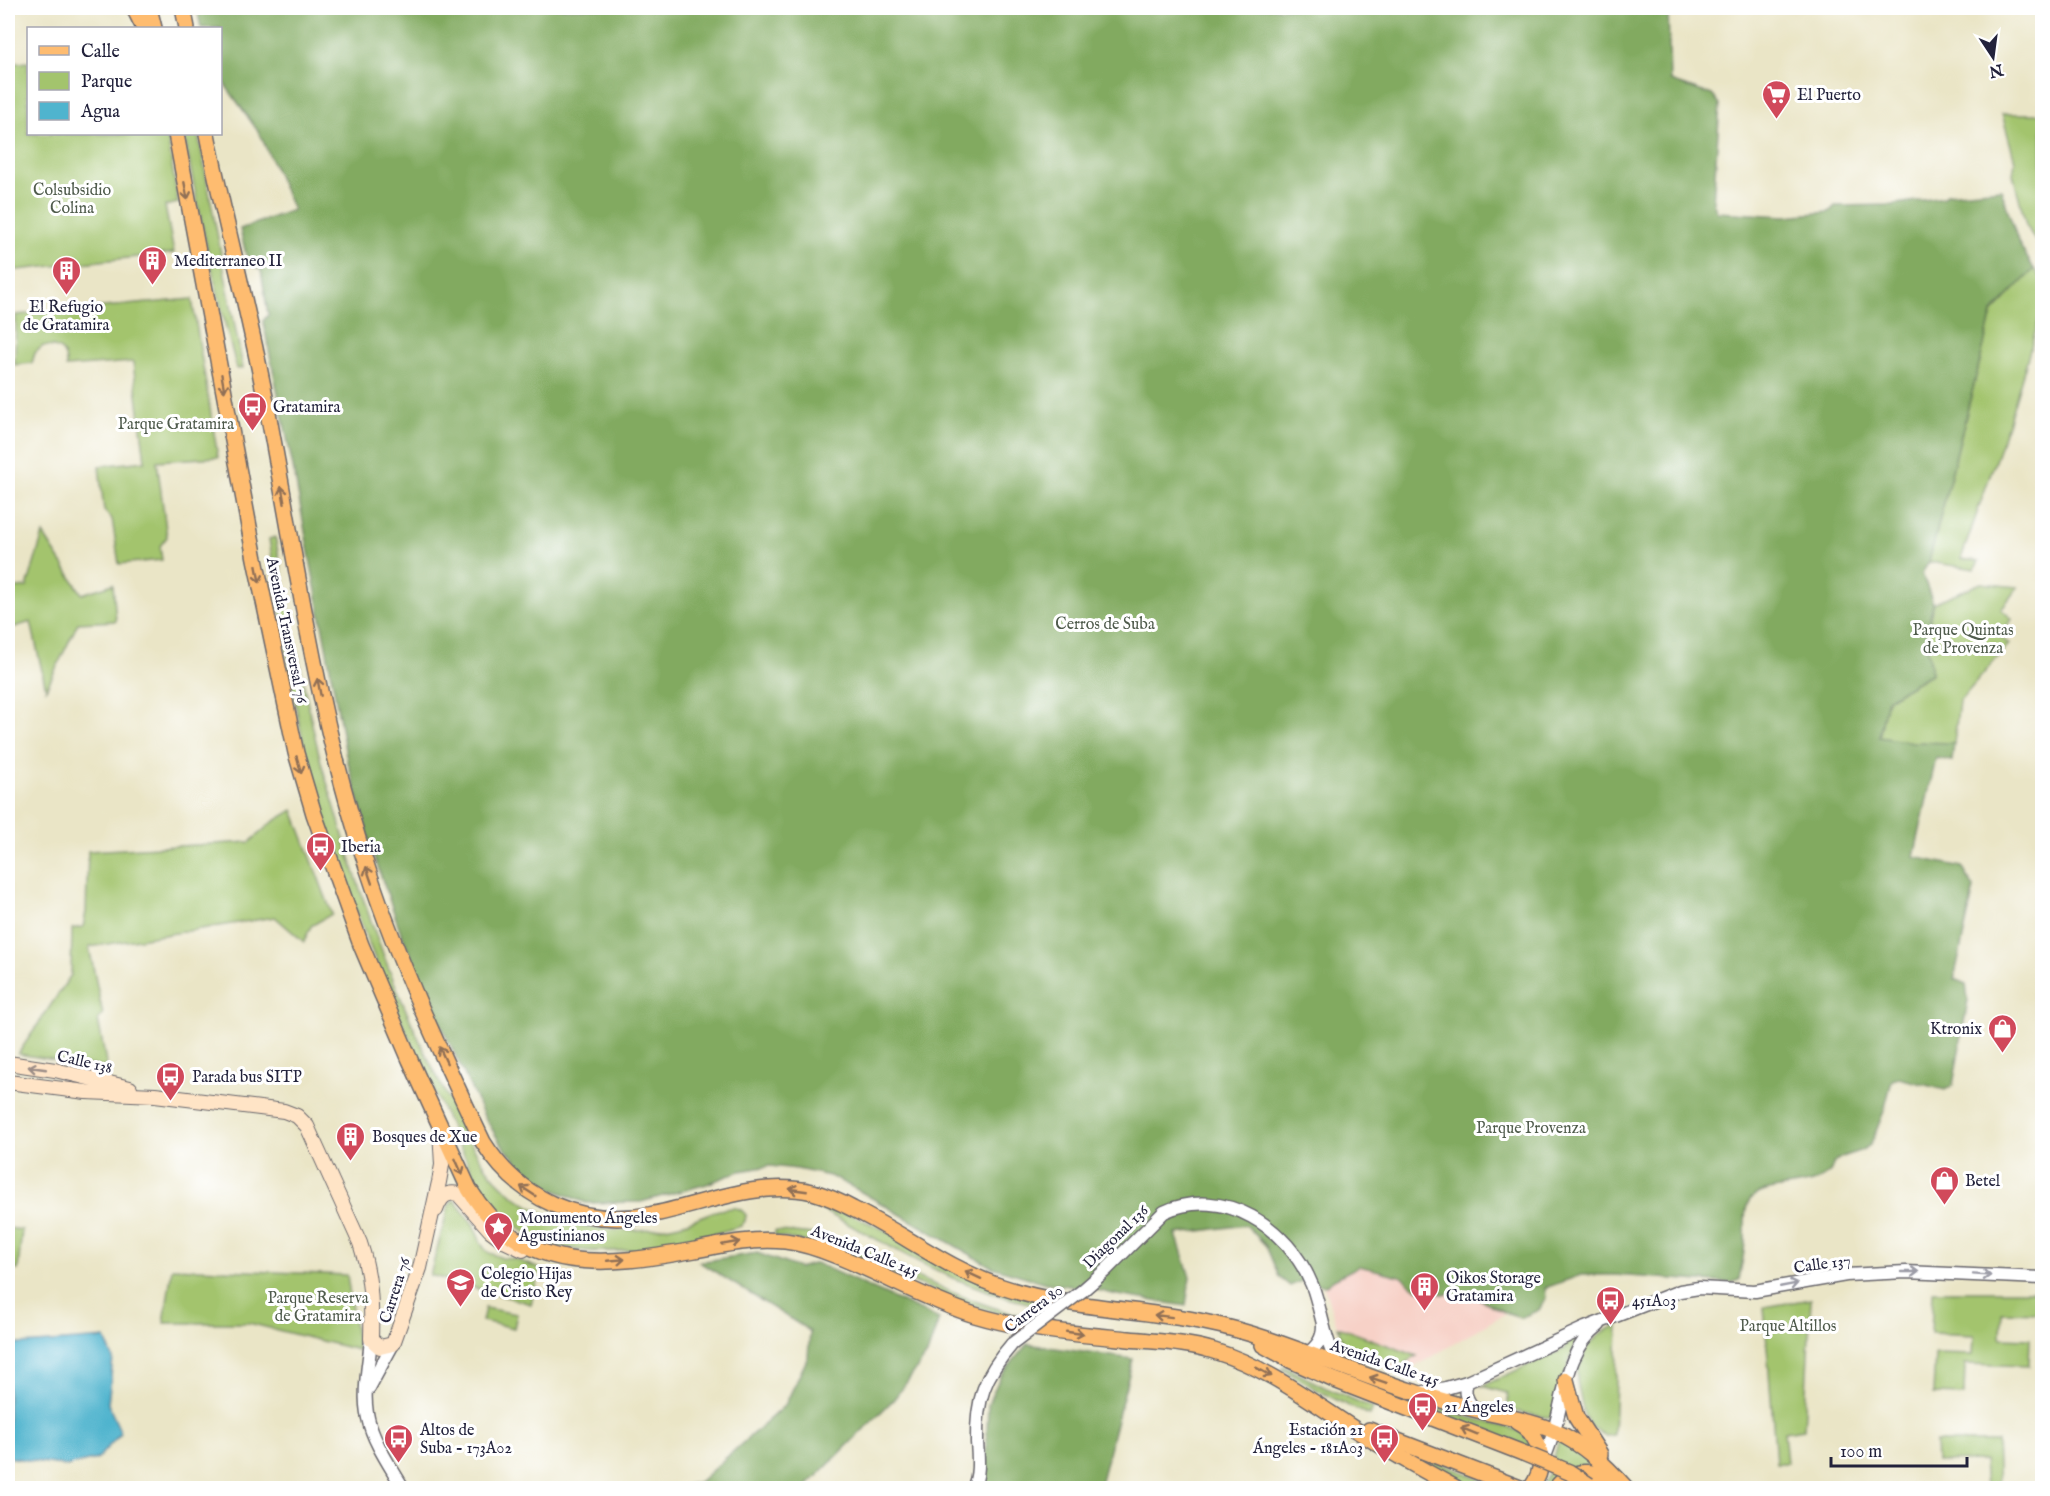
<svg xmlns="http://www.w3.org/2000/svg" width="2050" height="1496" viewBox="0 0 2050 1496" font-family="'IM FELL English',serif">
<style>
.built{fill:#f7d1c7}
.green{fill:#a3c46d;stroke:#627354;stroke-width:1.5}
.forest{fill:#82aa60;stroke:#52664e;stroke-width:1.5}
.water{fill:#4fb4ce;stroke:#386b84;stroke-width:1.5}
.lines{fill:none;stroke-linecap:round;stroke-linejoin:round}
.tertiary-casing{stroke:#68666c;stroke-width:15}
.secondary-casing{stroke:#68666c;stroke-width:16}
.primary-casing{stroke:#68666c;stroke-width:18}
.tertiary{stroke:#fff;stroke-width:12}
.secondary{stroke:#ffe4c6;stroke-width:14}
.primary{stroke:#febc70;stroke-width:15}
.tertiary-bridge-casing{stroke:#68666c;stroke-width:15;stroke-linecap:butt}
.primary-bridge-casing{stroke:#68666c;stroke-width:18;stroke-linecap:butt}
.tertiary-bridge{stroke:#fff;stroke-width:12}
.primary-bridge{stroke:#febc70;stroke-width:15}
.oneway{stroke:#906f56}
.oneway2{stroke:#9c8d87}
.oneway3{stroke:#9c9ca7}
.labels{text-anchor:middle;stroke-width:6;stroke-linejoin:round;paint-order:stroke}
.poi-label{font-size:16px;fill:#22223b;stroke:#fff;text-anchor:start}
.park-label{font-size:16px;fill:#4f5b4c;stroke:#fff}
.street-label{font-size:16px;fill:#22223b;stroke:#fff}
</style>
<rect width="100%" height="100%" fill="#fff"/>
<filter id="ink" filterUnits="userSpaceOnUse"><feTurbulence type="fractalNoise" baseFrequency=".0167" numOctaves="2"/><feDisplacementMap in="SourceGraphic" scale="12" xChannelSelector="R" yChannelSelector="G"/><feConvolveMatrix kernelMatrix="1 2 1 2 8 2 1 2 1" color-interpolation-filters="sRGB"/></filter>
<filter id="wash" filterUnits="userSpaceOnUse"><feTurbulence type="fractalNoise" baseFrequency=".008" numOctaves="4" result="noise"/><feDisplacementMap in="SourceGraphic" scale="24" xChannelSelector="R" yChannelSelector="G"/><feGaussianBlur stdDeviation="1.35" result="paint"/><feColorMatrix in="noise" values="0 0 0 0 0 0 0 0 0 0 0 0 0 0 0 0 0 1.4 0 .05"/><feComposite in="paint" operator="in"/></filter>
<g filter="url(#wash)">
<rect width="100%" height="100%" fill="#eae5c6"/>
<path class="built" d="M1359,1266L1400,1276L1417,1289L1443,1294H1470L1506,1313L1404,1373L1346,1353L1324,1287L1334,1279Z"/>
<g class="green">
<path d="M28,62V134H167L178,203L165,206L174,253L8,271V64Z"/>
<path d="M2002,114H2042V252L2026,225L2013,174L2015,161Z"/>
<path d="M184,134H198L243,368L237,369C215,290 199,214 184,134Z"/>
<path d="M2034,269L2042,279V314L2040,316L2009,421L1961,559L1979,561L1975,569L1929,562L1992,313Z"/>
<path d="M192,299L218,457L157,461L167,537L160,546L162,560L119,564L112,519L104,511L99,466L145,461L133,362L66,367C67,350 59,346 43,346L35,353L32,363L15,365L16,315Z"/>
<path d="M43,534L82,594L113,584L116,621L78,623L46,689L31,622L8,629V589L27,587Z"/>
<path d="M275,537C290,611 302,685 320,758C324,775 330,791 335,808C363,907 398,1003 446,1094C463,1126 478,1166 507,1190C522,1204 542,1213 561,1220C599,1233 646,1233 684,1223C700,1218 718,1207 735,1208C740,1208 743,1211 746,1215L745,1221L741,1226C683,1244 593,1266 536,1238C515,1228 494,1209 482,1189C464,1159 450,1125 435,1093C387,994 344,889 314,784C291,704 283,620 269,539Z"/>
<path d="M1981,583L2018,587L2001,609L2012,619L2000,636L2009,644L1959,702L1954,743L1913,742L1879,738L1887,699L1932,673L1926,639L1933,603Z"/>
<path d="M293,810L332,914L311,926L304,942L275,917L89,947L103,1015L98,1019L107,1068L18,1054L71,975L72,929L83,927L86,912L88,851L250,842L271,823Z"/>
<path d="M788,1193L817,1199L1047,1305L1045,1307L1007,1298L955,1279L917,1261L820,1209L788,1198Z"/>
<path d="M453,1200L455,1201L473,1224L482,1245L487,1252L502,1258L515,1259L540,1269L531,1304L430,1275L449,1205Z"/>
<path d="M8,1228L22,1230L18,1270L8,1269Z"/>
<path d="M775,1231C796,1232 817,1233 838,1240C865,1248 888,1262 913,1275C951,1293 993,1310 1034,1318L1028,1323L951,1298L836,1248L775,1236Z"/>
<path d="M172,1268L347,1275L358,1350L249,1323H164Z"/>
<path d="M1933,1291H2042V1313L2002,1312L2001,1338L2030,1339L2029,1366L1965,1364L1964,1395L1933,1394L1935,1354L1973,1355L1974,1335L1931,1333Z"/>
<path d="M1811,1299L1804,1429L1784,1432L1787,1463H1776L1764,1307Z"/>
<path d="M485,1308L517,1314L514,1328L482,1321Z"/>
<path d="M1618,1325L1614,1435L1605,1436L1590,1425L1584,1415L1577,1381L1578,1370L1586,1349L1599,1334Z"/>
<path d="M1338,1327L1417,1356L1401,1366L1344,1347Z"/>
<path d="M1582,1331L1575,1345L1552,1417L1550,1418L1509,1410L1507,1393L1482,1386L1566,1348L1564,1341Z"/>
<path d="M1283,1366L1326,1388L1373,1408L1370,1415C1338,1403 1311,1386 1282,1369Z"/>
<path d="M1333,1374L1459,1415L1510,1428L1522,1432L1537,1452Z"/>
<path d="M1559,1439L1598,1464C1580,1466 1559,1473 1549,1488H1541L1551,1469Z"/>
<path d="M1935,1442H1997L1999,1488H1986L1984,1461L1936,1462Z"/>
<path d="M1389,1444L1505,1488H1471Z"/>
</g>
<g class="forest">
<path d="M197,8H1668L1670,81L1712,95L1720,104L1713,203L1717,212L1785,216L1829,212L1835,206L1894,205L1896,204L1944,197L1946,194L2001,189L2019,244L2034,269L1992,313L1929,562L1922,573L1933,603L1926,639L1932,673L1887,699L1879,737L1913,742L1954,743L1952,761L1936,758L1914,857L1962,867L1974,888L1954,979L1966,984L1968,1000L1953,1085L1945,1090L1899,1078L1892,1080L1884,1111L1871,1144C1859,1156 1845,1151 1835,1162C1833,1164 1832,1167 1831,1170C1827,1176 1818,1180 1812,1182C1795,1188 1756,1186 1748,1203C1743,1215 1746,1227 1745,1239C1745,1253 1741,1267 1739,1280L1731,1283L1614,1275H1581L1545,1288L1546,1298L1539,1310L1520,1318L1508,1314L1470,1294H1443L1416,1289L1400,1276L1359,1266L1334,1279L1325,1286L1304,1280L1290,1286L1279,1277L1266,1246L1246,1225L1176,1234L1190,1277L1186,1306L1117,1295L1093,1289L1046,1283L992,1267L856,1189L830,1176L797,1169L770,1166L740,1171L707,1184L641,1202L586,1203L552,1189L527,1172L501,1144L484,1116L431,1004L400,930L374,856L346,755L295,477L263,321L268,315L261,270L248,263L240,229L293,210L260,134L221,79L220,28H201Z"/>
<path d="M757,1253L799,1268L816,1263L939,1319L927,1355L894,1399L805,1488H674L699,1482L785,1405L808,1357L810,1331L699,1262Z"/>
<path d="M1027,1344L1133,1359L1099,1488H985L988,1404L1000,1377Z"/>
</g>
<path class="water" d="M105,1338L113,1358L108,1404L121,1433L97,1459L67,1466L8,1457V1345Z"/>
</g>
<g filter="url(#ink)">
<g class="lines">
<defs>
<g id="tertiary">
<path d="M1082,1291L1106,1270L1164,1212C1224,1185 1288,1227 1312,1285C1322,1311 1324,1343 1340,1367"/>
<path d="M371,1339C369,1364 362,1393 368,1418C373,1442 391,1467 403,1488"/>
<path d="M1307,1354C1317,1346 1323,1339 1323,1326"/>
<path d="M1467,1382C1463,1393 1467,1400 1474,1409"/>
<path d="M369,1388L393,1344"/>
<path d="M1419,1393L1446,1388L1467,1382L1585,1328L1680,1291L1699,1288L1755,1291L1846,1275L1906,1272L2042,1278"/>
<path d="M1542,1465C1546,1453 1551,1442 1554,1430C1565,1394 1566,1350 1599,1325"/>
<path d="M973,1488C980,1475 978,1457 977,1442C976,1400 984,1376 1012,1344"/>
</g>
<g id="secondary">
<path d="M8,1063L55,1070L130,1088"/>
<path d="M8,1082L86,1092L155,1095L284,1111L297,1116L307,1126L360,1243C371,1275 372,1305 371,1339L380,1347L393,1344L420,1268L439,1182L442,1165L440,1130"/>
<path d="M436,1210C440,1199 445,1191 458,1194L490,1230L506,1242L523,1250"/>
</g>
<g id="primary">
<path d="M134,8L144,28"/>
<path d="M149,8L154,28"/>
<path d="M183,8L187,28"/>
<path d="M176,134L255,559L296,753L314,814L361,945L410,1060L469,1189C524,1278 606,1266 695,1250C725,1244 754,1238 785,1241C803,1243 820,1249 837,1256C883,1274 927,1300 975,1315C1025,1330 1078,1334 1129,1339C1157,1342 1186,1342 1214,1351C1267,1367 1312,1402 1359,1432C1390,1452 1423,1470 1456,1488"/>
<path d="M207,134C225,223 249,312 266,402C296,559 317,718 368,870C399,964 441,1054 483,1142C519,1200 581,1227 649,1215C704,1205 756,1179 813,1192C827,1196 840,1202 853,1209C903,1233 949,1270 1002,1287C1067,1309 1138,1308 1204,1322C1275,1336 1341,1369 1411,1391C1438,1399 1466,1408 1494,1414C1515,1419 1535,1422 1554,1431C1584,1444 1605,1465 1626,1488"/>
<path d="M1263,1345L1290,1360L1332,1379L1523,1453"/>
<path d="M1566,1380L1576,1417L1600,1454"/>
<path d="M1517,1422C1542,1435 1548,1466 1531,1488"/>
<path d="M1369,1430L1520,1488"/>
<path d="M1556,1488C1572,1467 1595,1470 1616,1481"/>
</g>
</defs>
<use href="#tertiary" class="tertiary-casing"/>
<use href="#secondary" class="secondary-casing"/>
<use href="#primary" class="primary-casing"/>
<use href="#tertiary" class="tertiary"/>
<use href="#secondary" class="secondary"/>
<use href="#primary" class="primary"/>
<defs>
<path id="tertiary-bridge" d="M1012,1344L1082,1291"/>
<path id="primary-bridge" d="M1523,1453L1569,1472L1589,1485"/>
</defs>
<use href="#tertiary-bridge" class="tertiary-bridge-casing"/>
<use href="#primary-bridge" class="primary-bridge-casing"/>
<use href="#tertiary-bridge" class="tertiary-bridge"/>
<use href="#primary-bridge" class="primary-bridge"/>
</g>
<defs><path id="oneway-shaft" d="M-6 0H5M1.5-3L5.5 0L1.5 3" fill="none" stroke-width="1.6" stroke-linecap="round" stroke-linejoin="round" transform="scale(1.5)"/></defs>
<g class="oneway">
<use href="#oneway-shaft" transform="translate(186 191) rotate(79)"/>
<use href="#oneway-shaft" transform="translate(223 383) rotate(80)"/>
<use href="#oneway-shaft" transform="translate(283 495) rotate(-100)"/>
<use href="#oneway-shaft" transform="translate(258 574) rotate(79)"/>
<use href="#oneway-shaft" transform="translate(319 687) rotate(-101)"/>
<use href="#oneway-shaft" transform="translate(299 765) rotate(74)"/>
<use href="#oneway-shaft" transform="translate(369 875) rotate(-109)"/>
<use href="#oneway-shaft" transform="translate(443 1055) rotate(-115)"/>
<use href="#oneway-shaft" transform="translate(459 1167) rotate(66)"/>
<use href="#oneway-shaft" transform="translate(798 1190) rotate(-172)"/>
<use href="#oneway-shaft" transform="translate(528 1191) rotate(-147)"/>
<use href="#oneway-shaft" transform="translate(731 1243) rotate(-10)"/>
<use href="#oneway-shaft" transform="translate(616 1260) rotate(-5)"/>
<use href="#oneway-shaft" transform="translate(973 1275) rotate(-155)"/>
<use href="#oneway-shaft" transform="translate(1163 1316) rotate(-173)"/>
<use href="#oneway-shaft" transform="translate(1075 1333) rotate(8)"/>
<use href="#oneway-shaft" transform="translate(1264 1372) rotate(29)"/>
<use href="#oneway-shaft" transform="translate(1378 1380) rotate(-161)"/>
<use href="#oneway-shaft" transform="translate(1469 1431) rotate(-158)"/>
</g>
<use class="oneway2" href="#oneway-shaft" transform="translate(37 1068) rotate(-172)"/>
<g class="oneway3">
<use href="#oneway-shaft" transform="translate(1910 1272)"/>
<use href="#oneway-shaft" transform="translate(1982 1275) rotate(4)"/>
<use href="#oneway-shaft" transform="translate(1789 1285) rotate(-11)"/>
</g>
</g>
<defs>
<symbol id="supermarket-pin" viewBox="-11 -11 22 30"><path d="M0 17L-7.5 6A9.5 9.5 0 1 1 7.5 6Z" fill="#d1495b" stroke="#fff"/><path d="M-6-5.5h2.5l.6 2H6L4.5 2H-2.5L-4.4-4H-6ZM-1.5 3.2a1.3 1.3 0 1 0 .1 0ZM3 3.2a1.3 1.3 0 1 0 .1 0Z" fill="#fff"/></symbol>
<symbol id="building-pin" viewBox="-11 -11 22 30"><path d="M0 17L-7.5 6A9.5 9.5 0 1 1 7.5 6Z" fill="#d1495b" stroke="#fff"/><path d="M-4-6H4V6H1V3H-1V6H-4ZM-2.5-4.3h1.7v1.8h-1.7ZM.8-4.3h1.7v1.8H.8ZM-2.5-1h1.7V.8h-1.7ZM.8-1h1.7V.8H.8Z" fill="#fff"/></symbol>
<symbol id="bus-pin" viewBox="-11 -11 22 30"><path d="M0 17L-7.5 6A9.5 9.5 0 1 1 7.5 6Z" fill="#d1495b" stroke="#fff"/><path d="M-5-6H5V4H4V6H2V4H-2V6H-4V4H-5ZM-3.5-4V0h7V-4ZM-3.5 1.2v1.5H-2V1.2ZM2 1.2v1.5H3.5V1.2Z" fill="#fff"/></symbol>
<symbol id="shop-pin" viewBox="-11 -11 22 30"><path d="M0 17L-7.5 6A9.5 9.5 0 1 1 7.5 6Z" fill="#d1495b" stroke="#fff"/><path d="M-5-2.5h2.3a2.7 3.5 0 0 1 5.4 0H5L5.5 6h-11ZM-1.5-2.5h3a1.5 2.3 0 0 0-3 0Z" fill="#fff"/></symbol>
<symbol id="sight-pin" viewBox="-11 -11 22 30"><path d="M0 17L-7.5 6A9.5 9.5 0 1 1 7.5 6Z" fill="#d1495b" stroke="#fff"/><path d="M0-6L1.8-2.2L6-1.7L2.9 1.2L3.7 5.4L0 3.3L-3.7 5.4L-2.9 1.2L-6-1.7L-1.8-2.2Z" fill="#fff"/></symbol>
<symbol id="school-pin" viewBox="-11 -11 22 30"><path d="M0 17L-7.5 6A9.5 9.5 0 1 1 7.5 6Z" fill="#d1495b" stroke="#fff"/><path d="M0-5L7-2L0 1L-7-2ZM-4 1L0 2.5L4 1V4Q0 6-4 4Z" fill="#fff"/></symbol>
</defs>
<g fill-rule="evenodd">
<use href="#supermarket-pin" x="1760" y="78" width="33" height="45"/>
<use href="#building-pin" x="136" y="244" width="33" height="45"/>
<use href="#building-pin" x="50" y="254" width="33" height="45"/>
<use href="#bus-pin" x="236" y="390" width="33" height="45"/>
<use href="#bus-pin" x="304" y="830" width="33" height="45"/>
<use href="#shop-pin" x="1986" y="1012" width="33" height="45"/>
<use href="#bus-pin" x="154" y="1060" width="33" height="45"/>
<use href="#building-pin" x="334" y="1120" width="33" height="45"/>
<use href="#shop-pin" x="1928" y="1164" width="33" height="45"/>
<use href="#sight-pin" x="482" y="1210" width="33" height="45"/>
<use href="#school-pin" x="444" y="1266" width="33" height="45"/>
<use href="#building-pin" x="1408" y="1270" width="33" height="45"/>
<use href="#bus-pin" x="1594" y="1284" width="33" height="45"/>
<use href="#bus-pin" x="1406" y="1390" width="33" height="45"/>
<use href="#bus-pin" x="382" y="1422" width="33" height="45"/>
<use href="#bus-pin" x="1368" y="1422" width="33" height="45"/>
</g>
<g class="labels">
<g class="poi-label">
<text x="1797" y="100">El Puerto</text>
<text x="174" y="266">Mediterraneo II</text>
<text x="66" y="312" text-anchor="middle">El Refugio<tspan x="66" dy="18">de Gratamira</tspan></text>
<text x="273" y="412">Gratamira</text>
<text x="341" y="852">Iberia</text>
<text x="1982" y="1034" text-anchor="end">Ktronix</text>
<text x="192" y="1082">Parada bus SITP</text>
<text x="372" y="1142">Bosques de Xue</text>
<text x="1965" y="1186">Betel</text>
<text x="519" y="1223">Monumento Ángeles<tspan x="519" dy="18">Agustinianos</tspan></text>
<text x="481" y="1279">Colegio Hijas<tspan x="481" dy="18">de Cristo Rey</tspan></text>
<text x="1446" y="1283">Oikos Storage<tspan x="1446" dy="18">Gratamira</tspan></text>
<text x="1632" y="1306">451A03</text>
<text x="1444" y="1412">21 Ángeles</text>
<text x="420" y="1435">Altos de<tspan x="420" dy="18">Suba - 173A02</tspan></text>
<text x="1363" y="1435" text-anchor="end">Estación 21<tspan x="1363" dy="18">Ángeles - 181A03</tspan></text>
</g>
<g class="park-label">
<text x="72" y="195">Colsubsidio<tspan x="72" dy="18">Colina</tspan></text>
<text x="176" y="429">Parque Gratamira</text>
<text x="1105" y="629">Cerros de Suba</text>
<text x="1963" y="635">Parque Quintas<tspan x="1963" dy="18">de Provenza</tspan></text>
<text x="1531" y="1133">Parque Provenza</text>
<text x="318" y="1303">Parque Reserva<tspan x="318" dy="18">de Gratamira</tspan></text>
<text x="1788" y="1331">Parque Altillos</text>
</g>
<g class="street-label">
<text transform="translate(288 630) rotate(78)" y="6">Avenida Transversal 76</text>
<text transform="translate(85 1061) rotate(13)" y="6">Calle 138</text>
<text transform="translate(1115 1236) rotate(-44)" y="6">Diagonal 136</text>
<text transform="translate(865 1250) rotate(22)" y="6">Avenida Calle 145</text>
<text transform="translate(1822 1263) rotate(-8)" y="6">Calle 137</text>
<text transform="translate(394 1290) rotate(-72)" y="6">Carrera 76</text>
<text transform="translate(1033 1308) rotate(-37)" y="6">Carrera 80</text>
<text transform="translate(1385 1362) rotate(19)" y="6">Avenida Calle 145</text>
</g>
</g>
<rect width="2050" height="1496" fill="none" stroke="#fff" stroke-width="30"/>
<rect x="27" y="27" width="195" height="108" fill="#ffffff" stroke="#a7a7b1" stroke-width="1.5"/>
<rect x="39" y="46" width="30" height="9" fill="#febc70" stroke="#a7a7b1" stroke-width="1.5"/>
<text x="81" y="57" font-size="18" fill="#22223b">Calle</text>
<rect x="39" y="72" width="30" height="18" fill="#a3c46d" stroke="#a7a7b1" stroke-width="1.5"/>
<text x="81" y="87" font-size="18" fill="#22223b">Parque</text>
<rect x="39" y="102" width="30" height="18" fill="#4fb4ce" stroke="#a7a7b1" stroke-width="1.5"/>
<text x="81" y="117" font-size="18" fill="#22223b">Agua</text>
<g transform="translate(1993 57) rotate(167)" stroke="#ffffff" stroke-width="4.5" paint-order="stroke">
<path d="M0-4.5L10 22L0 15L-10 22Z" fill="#22223b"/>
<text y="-9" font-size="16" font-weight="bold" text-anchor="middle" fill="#22223b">N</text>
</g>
<path d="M1831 1457v9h136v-9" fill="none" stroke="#22223b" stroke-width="3"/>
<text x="1840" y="1457" font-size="18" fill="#22223b" stroke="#ffffff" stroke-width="4.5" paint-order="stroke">100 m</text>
</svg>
